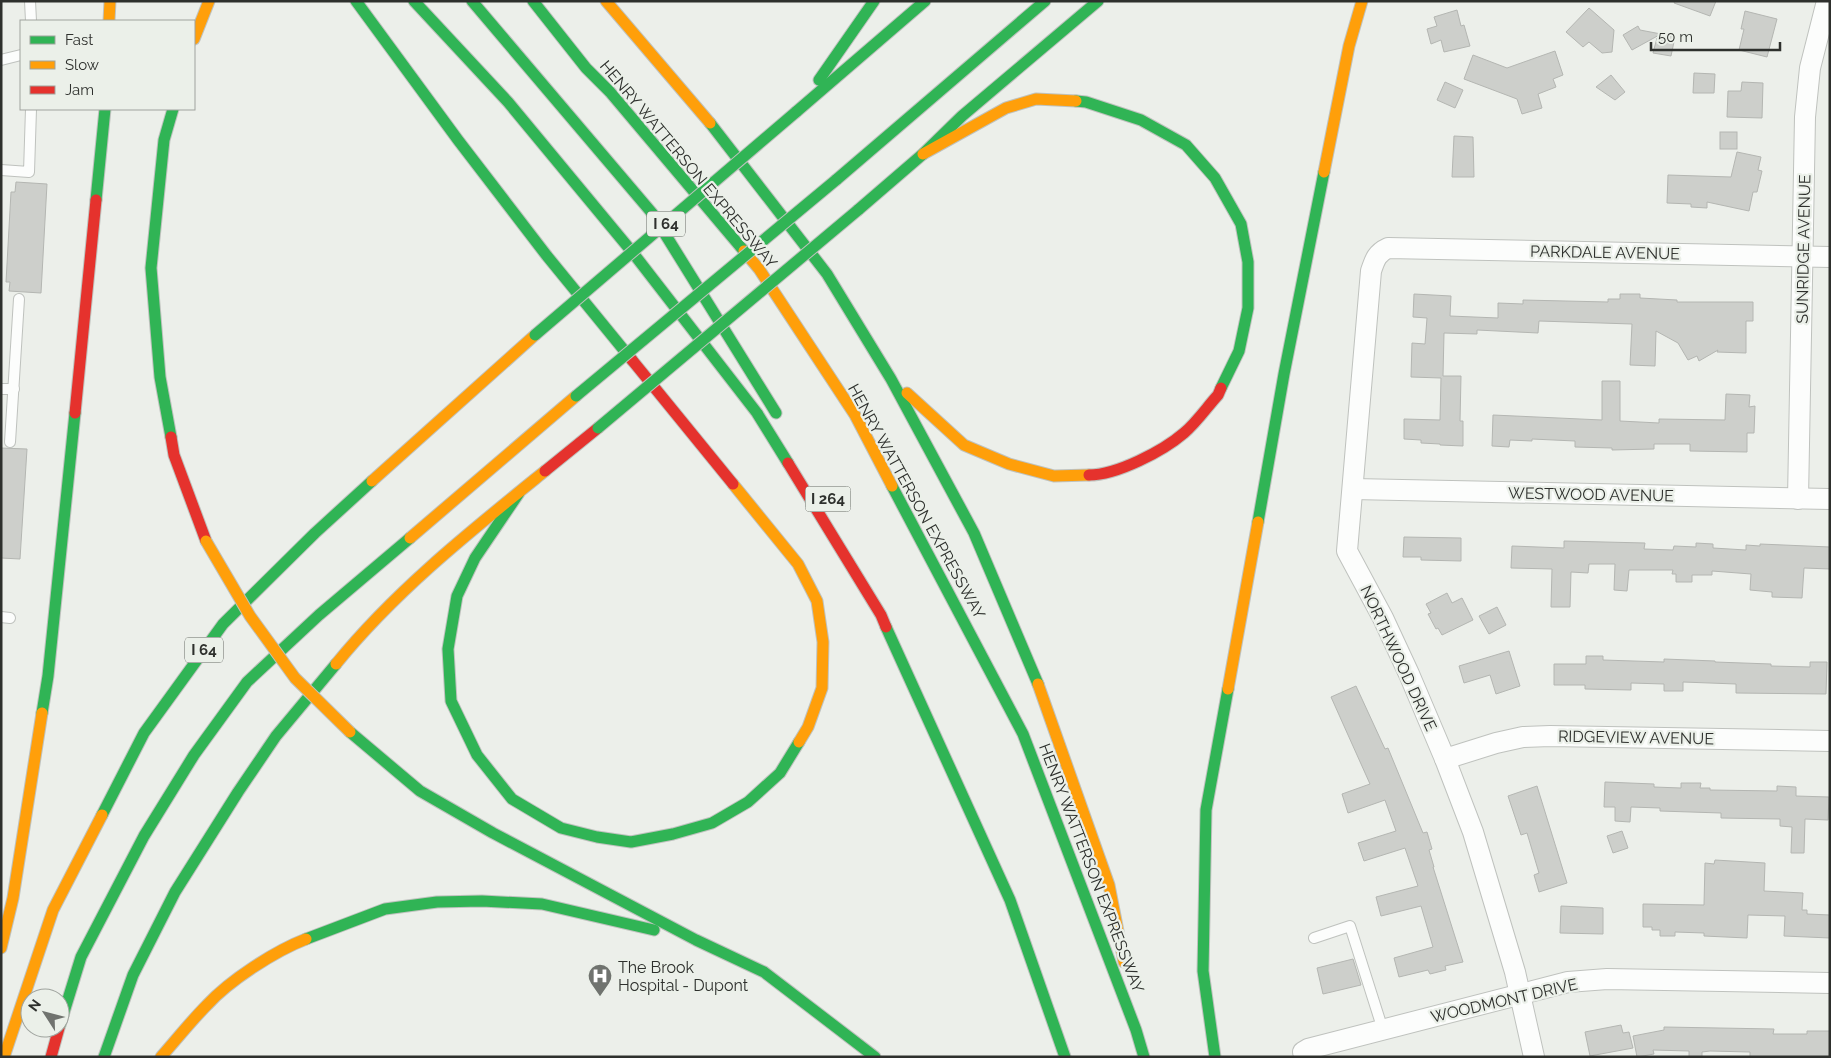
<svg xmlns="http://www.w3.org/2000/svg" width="1831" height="1058" viewBox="0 0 1831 1058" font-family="Raleway,sans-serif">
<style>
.building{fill:#cdcfcb;stroke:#b4b6b2}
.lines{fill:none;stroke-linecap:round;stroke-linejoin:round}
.lane-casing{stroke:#bfc2be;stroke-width:12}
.street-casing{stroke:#bfc2be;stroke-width:22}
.fast-casing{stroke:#bfc2be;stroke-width:13}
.slow-casing{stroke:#bfc2be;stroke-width:13}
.jam-casing{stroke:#bfc2be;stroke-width:13}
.lane{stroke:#fcfdfc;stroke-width:10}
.street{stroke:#fcfdfc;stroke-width:20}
.fast{stroke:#30b455;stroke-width:11}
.slow{stroke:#ff9f0a;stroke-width:11}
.jam{stroke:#e5322d;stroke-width:11}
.fast-bridge-casing{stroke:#bfc2be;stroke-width:13;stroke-linecap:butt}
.slow-bridge-casing{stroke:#bfc2be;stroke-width:13;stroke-linecap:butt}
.fast-bridge{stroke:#30b455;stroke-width:11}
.slow-bridge{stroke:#ff9f0a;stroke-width:11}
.labels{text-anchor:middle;stroke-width:4.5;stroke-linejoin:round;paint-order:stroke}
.shield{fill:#ebf0e9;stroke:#676a65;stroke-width:1}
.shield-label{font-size:15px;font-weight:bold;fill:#2e302d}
.street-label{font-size:16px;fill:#2e302d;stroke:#ebf0e9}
.poi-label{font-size:16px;fill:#2e302d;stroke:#ebf0e9;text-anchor:start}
</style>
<rect width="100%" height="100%" fill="#ecefea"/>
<g class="building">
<path d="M1675,1H1716L1710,16L1674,3Z"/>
<path d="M1589,8L1614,30L1612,52L1602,53L1589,42L1583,47L1566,32Z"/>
<path d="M1457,10L1461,26L1464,25L1470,46L1444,52L1441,40L1431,44L1427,29L1437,26L1434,17Z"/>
<path d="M1745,11L1777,19L1767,57L1739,50L1744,29H1741Z"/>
<path d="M1638,26L1640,30L1661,34L1632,50L1623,35Z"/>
<path d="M1661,34L1675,37L1671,56L1653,53L1657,38Z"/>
<path d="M1555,51L1563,75L1553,79L1556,87L1538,94L1542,108L1522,114L1517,99L1464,79L1473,55L1507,68Z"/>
<path d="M1694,73L1715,74L1714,93H1693Z"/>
<path d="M1611,75L1625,92L1615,100L1596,87Z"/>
<path d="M1445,82L1463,90L1455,108L1437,100Z"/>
<path d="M1742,82L1763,83L1762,118L1727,117L1728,91H1741Z"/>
<rect x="1720" y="132" width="17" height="17"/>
<path d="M1454,136L1473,137L1474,177H1452Z"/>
<path d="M1737,152L1761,157L1758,170L1762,171L1757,192H1753L1749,211L1707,202V208L1691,207V204L1667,203L1668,175L1731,177Z"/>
<path d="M16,182L47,184L41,293L9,291L10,282H6L11,192H15Z"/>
<path d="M1414,294L1451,296L1450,316L1498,318V303L1523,304V300L1608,302V299H1620V294H1640V298L1677,300V302H1753V321H1746V353L1717,352L1718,350L1699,361L1697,356L1688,360L1678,343L1656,331L1655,366L1630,365L1632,324L1539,321L1538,333L1477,330V334L1444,333L1443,376H1461L1460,421H1463V446L1440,445V444L1421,443V440L1404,439V419L1440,420L1441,378L1411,377L1412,343L1425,344L1427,318L1413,317Z"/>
<path d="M1602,381H1620V421L1659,423V419L1725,420L1726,394L1750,395L1749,407L1755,406L1754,433H1747V452L1690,451V444H1654V449L1612,450V448L1575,447V441L1532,439V441L1510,440L1509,447L1492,446L1493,415L1602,420Z"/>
<path d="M1,448L27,449L20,559L1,558Z"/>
<path d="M1404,537L1461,538V561L1421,560V557H1403Z"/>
<path d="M1564,541L1645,543L1644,549L1673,550L1674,546L1696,547V543L1713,544V548L1746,550V545L1760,546V544L1830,547V569L1804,568L1802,598L1772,597V592L1750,590L1751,574L1712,571V575H1692V582H1676V574H1672L1673,570H1629L1627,591L1614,590L1615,564H1589L1588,573L1571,572L1570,607H1551L1552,569L1511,568L1512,546L1564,548Z"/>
<path d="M1447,593L1452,603L1462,598L1473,620L1442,635L1438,628L1436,629L1428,614L1431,613L1426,604Z"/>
<path d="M1497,607L1506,625L1489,634L1479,616Z"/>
<path d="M1509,651L1520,686L1496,694L1490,675L1464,683L1459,666Z"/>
<path d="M1586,656H1603V660L1664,662V659L1715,661V662L1771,664V666L1810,667V662H1827L1826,694L1736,693V684L1683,682V691H1664V684L1631,683V690L1585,689V685H1554V664H1586Z"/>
<path d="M1356,686L1385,749L1388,748L1423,833L1427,832L1432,849L1429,850L1434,867H1433L1463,962L1445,966L1446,970L1430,974L1428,970L1399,977L1394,958L1433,947L1421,906L1381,916L1376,897L1418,886L1405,848L1364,861L1358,843L1396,831L1385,800L1348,813L1342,794L1370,784L1331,697Z"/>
<path d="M1605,782L1654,784V787L1681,788V783H1701L1700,788H1710V790L1777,791V786L1796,787V796L1829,797L1828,820L1805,819L1804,853H1791L1792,827L1780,826V819L1721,818V813L1660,811V808L1631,807L1630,822L1615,821V807H1604Z"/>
<path d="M1537,786L1567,883L1539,892L1534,875L1539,873L1527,833L1521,835L1508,796Z"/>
<path d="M1622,831L1628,848L1613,853L1607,836Z"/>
<path d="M1715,860L1765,863L1764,891L1803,893L1802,910H1807V914L1830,915V938L1784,936L1785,916L1748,915L1747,938L1704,936V933L1675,932V936H1660V930H1652V927H1643V904L1704,905L1705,863L1714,864Z"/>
<path d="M1561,906L1603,908V934L1560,933Z"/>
<path d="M1353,959L1361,985L1323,994L1317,968Z"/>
<path d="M1621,1025L1623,1033L1629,1032L1633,1048L1590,1056L1585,1032Z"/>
<path d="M1664,1027L1774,1029L1773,1034H1807V1031H1830V1057H1750V1052L1710,1051L1702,1052V1057H1689V1051L1653,1050L1654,1054L1637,1057L1633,1036L1664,1030Z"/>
</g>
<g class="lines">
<defs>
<g id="lane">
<path d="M30,1L31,21"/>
<path d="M1,60L21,55"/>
<path d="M1,170L29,172L31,109"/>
<path d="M1,389H14"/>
<path d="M10,442L19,299"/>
<path d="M1,617L10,618"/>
<path d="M1314,938L1350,926L1383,1030"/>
</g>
<g id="street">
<path d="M1353,489L1830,499"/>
<path d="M1798,499L1805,117L1810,68L1827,1"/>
<path d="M1445,759L1496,743L1523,737L1550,736L1830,741"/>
<path d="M1303,1052L1308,1049L1568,982L1607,979L1830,983"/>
<path d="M1534,1057L1515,972L1473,832L1445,759L1409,674L1383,618L1347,551L1371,271C1375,259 1377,253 1388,248L1830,257"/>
</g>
<g id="fast">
<path d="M356,1L458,140L547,256L632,360"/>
<path d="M414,1L508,102L633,253L757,413L788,463"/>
<path d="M472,1L652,213L776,413"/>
<path d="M533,1L586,68L610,92L744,251"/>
<path d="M819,80L874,1"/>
<path d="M1076,101L1086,102L1141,120L1186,145L1215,178L1241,224L1248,262V308L1239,351L1221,388"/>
<path d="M796,112L925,1"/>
<path d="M710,123L827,274L891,379L974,533L1038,684"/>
<path d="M836,180L1045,1"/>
<path d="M96,200L105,109"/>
<path d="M858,210L923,154L962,116L1098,1"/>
<path d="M171,437L160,377L151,268L164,140L173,109"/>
<path d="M892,486L1023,734L1136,1030L1144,1057"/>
<path d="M519,493L475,558L457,596L448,649L451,701L477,755L512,799L561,828L597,837L631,842L673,834L712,823L748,802L780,773L799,742"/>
<path d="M1258,522L1284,374L1324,172"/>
<path d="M886,627L1010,900L1065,1057"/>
<path d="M42,713L48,676L75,413"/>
<path d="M350,732L420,791L493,833L696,940L764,972L875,1057"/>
<path d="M102,815L144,733L223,624L315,533L372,481"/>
<path d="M306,939L385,909L437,902L482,901L542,904L654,930"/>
<path d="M60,1025L81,957L144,836L194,755L247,682L319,615L410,538"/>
<path d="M104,1057L133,975L175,892L238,792L276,736L336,664"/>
<path d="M1215,1057L1203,971L1206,810L1228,689"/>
</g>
<g id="slow">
<path d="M606,1L710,123"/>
<path d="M109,21L110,1"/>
<path d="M194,39L209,1"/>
<path d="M923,154L1006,108L1036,99L1076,101"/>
<path d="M1324,172L1349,46L1362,1"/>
<path d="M744,251L759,269L855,415L892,486"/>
<path d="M907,393L964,445L1009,464L1054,476L1089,475"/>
<path d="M372,481L535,335"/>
<path d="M733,484L798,564L817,601L823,642L822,688L808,727L799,742"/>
<path d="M410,538L576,396"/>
<path d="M336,664C395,591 472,530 545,471"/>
<path d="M1038,684L1109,885L1124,962"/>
<path d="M1228,689L1258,522"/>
<path d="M1,948L13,898L42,713"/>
<path d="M4,1057L53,910L102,815"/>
<path d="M161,1057C176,1040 191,1021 207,1005C230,980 275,951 306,939"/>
</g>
<g id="jam">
<path d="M632,360L733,484"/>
<path d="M75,413L96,200"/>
<path d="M171,437L174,455L206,541"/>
<path d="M788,463L881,615L886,627"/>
<path d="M545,471L598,428"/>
<path d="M1089,475C1117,475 1163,451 1184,433C1197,422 1207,407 1218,395L1221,388"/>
<path d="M51,1057L59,1028"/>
</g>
</defs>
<use href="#lane" class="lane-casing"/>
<use href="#street" class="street-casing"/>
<use href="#fast" class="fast-casing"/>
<use href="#slow" class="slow-casing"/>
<use href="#jam" class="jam-casing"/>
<use href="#lane" class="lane"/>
<use href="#street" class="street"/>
<use href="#fast" class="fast"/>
<use href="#slow" class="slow"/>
<use href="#jam" class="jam"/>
<defs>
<g id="fast-bridge">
<path d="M535,335L796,112"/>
<path d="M576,396L836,180"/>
<path d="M598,428L858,210"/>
</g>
<path id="slow-bridge" d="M206,541L250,616L295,678L350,732"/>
</defs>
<use href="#fast-bridge" class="fast-bridge-casing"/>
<use href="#slow-bridge" class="slow-bridge-casing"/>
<use href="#fast-bridge" class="fast-bridge"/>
<use href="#slow-bridge" class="slow-bridge"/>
</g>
<defs>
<symbol id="hospital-pin" viewBox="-11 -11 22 30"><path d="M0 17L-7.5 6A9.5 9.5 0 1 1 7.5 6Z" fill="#70736f" stroke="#ebf0e9"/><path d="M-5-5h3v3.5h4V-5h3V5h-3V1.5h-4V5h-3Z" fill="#fff"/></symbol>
</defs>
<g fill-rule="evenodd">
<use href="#hospital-pin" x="586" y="962" width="28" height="38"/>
</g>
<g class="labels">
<g class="shield">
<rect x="647" y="211.5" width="38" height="25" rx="4"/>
<rect x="805.5" y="486.5" width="45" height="25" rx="4"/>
<rect x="185" y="637.5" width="38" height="25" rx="4"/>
</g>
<g class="shield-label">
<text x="666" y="229">I 64</text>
<text x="828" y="504">I 264</text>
<text x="204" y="655">I 64</text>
</g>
<g class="street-label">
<text transform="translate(689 164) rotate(50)" y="6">HENRY WATTERSON EXPRESSWAY</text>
<text transform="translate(1803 249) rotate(-89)" y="6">SUNRIDGE AVENUE</text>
<text transform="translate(1605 252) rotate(1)" y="6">PARKDALE AVENUE</text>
<text transform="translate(1591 494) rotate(1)" y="6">WESTWOOD AVENUE</text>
<text transform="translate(917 501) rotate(61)" y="6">HENRY WATTERSON EXPRESSWAY</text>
<text transform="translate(1399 658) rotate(65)" y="6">NORTHWOOD DRIVE</text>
<text transform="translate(1636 737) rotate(1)" y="6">RIDGEVIEW AVENUE</text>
<text transform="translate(1092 868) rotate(69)" y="6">HENRY WATTERSON EXPRESSWAY</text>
<text transform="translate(1504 1000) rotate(-13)" y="6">WOODMONT DRIVE</text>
</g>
<g class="poi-label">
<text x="618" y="973">The Brook<tspan x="618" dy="18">Hospital - Dupont</tspan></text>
</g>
</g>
<rect width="1831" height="1058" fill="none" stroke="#2e302d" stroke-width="5"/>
<rect x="20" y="20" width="175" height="90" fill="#ebf0e9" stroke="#9fa39e"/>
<rect x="30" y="36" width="25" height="8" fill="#30b455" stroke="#9fa39e"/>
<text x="65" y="45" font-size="15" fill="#2e302d">Fast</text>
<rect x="30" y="61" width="25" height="8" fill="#ff9f0a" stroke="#9fa39e"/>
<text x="65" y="70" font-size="15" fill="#2e302d">Slow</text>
<rect x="30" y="86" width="25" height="8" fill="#e5322d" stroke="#9fa39e"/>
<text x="65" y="95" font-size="15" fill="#2e302d">Jam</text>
<g transform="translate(45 1013) rotate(306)"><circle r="24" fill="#ebf0e9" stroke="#9fa39e"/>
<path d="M0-4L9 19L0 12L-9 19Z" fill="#70736f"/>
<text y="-8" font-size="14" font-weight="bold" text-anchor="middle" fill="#2e302d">N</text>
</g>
<path d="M1651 42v8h129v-8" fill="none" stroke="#2e302d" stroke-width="2.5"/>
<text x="1658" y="42" font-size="15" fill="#2e302d" stroke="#ebf0e9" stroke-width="4" paint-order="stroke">50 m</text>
</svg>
